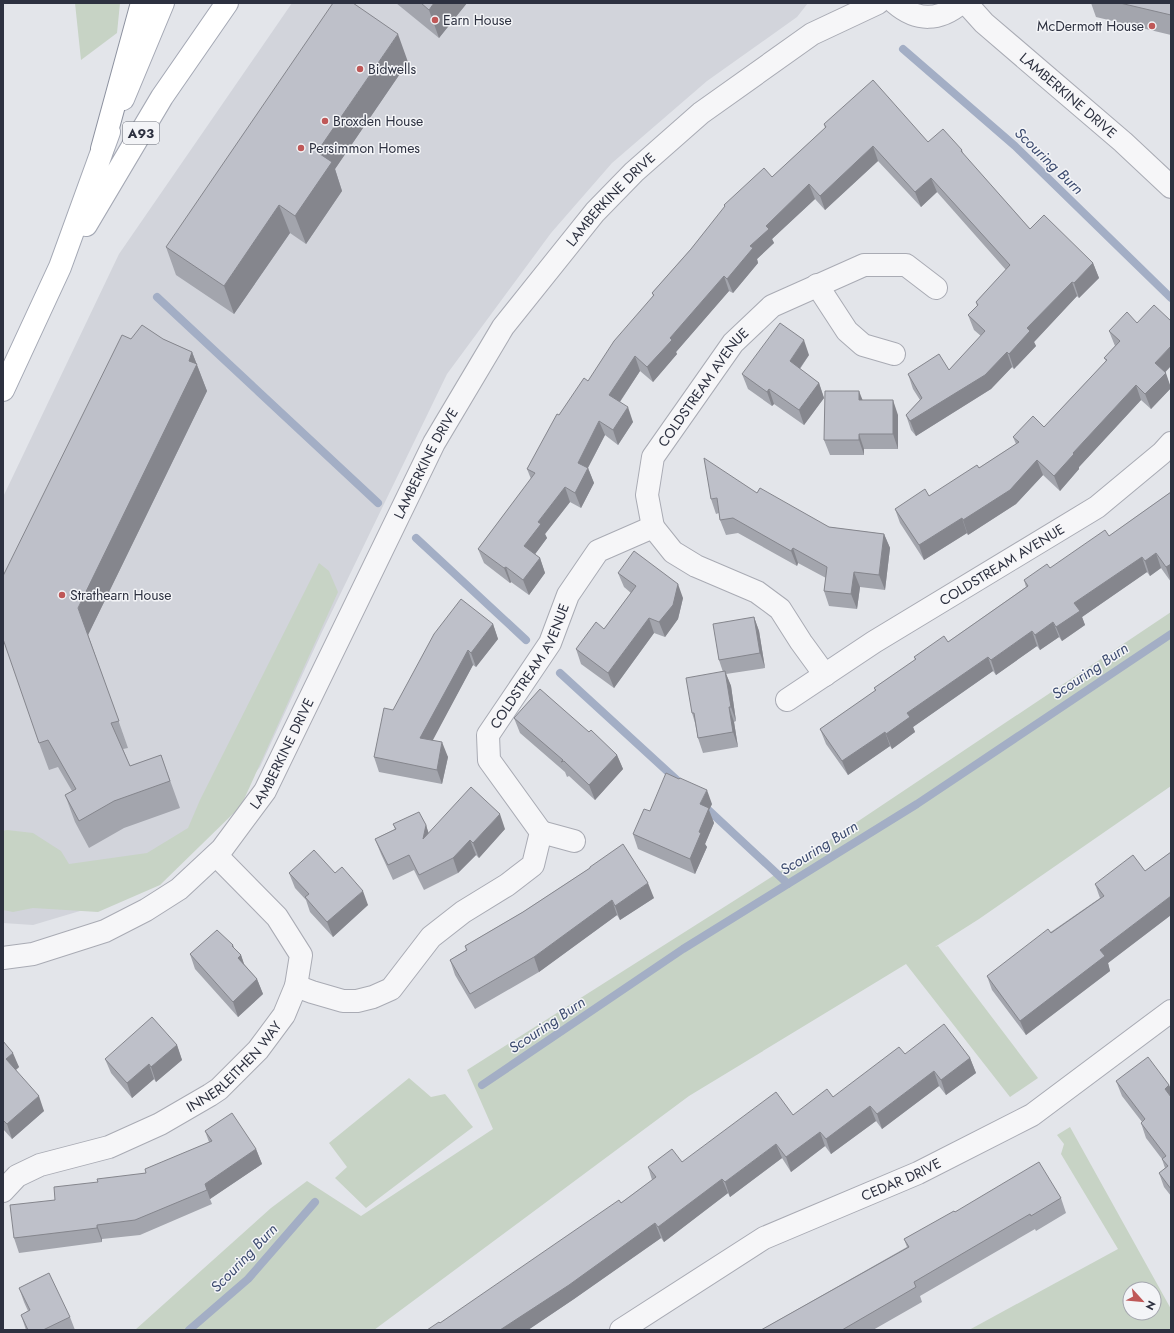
<svg xmlns="http://www.w3.org/2000/svg" width="1174" height="1333" font-family="Jost,sans-serif">
<style>
.built{fill:#d2d4db}
.green{fill:#c7d3c5;fill-rule:evenodd}
.lines{fill:none;stroke-linecap:round;stroke-linejoin:round}
.stream{stroke:#a3aec5;stroke-width:8}
.minor-casing{stroke:#a9abb4;stroke-width:24}
.tertiary-casing{stroke:#a9abb4;stroke-width:24}
.primary-casing{stroke:#a4a8b4;stroke-width:24}
.motorway-casing{stroke:#8c919f;stroke-width:24}
.minor{stroke:#f6f6f8;stroke-width:22}
.tertiary{stroke:#f6f6f8;stroke-width:22}
.primary{stroke:#fff;stroke-width:22}
.motorway{stroke:#fff;stroke-width:22}
.wall{fill:#a3a5ad}
.shaded-wall{fill:#85868d}
.building{fill:#bec0c9;stroke:#85868d}
.poi-dot{fill:#bf5858;stroke:#f3f4f7;stroke-width:1.5}
.labels{text-anchor:middle;stroke-width:3;stroke-linejoin:round;paint-order:stroke}
.shield{fill:#f3f4f7;stroke:#686c77;stroke-width:1}
.shield-label{font-size:13px;font-weight:bold;fill:#2d3140}
.poi-label{font-size:14px;fill:#2d3140;stroke:#f3f4f7;text-anchor:start}
.street-label{font-size:14px;fill:#2d3140;stroke:#f3f4f7}
.water-label{font-size:15px;font-style:italic;fill:#3c4b6f;stroke:#f3f4f7}
</style>
<rect width="100%" height="100%" fill="#e3e5ea"/>
<path class="built" d="M 292,3 L 808,3 L 797,17 L 707,81 L 612,163 L 551,233 L 447,374 L 321,634 L 260,767 L 212,827 L 110,902 L 33,925 L 3,923 L 3,497 L 119,254 Z"/>
<path class="green" d="M 75,3 L 120,3 L 117,33 L 81,60 Z
M 319,563 L 329,571 L 338,592 L 241,806 L 160,885 L 98,912 L 33,908 L 13,912 L 3,910 L 3,831 L 7,830 L 33,833 L 61,851 L 69,864 L 147,853 L 188,828 L 200,800 Z
M 1171,612 L 1171,786 L 979,919 L 935,947 L 938,946 L 1038,1078 L 1010,1097 L 906,964 L 689,1096 L 374,1330 L 135,1330 L 271,1208 L 307,1181 L 361,1216 L 493,1129 L 467,1070 L 836,836 Z
M 409,1078 L 431,1097 L 445,1094 L 473,1127 L 366,1208 L 335,1178 L 347,1167 L 329,1143 Z
M 1070,1127 L 1171,1309 L 1171,1330 L 969,1330 L 1118,1249 L 1061,1154 L 1064,1144 L 1057,1135 ZM 1130,1289 L 1154,1289 L 1154,1313 L 1130,1313 Z"/>
<g class="lines">
<path class="stream" d="M 903,49 L 1015,146 L 1171,298
M 157,297 L 378,503
M 416,538 L 526,640
M 560,673 L 679,782
M 703,805 L 788,884
M 482,1085 L 683,949 L 917,804 L 1171,634
M 189,1330 L 248,1279 L 315,1202"/>
<g class="minor-casing">
<g id="minor">
<path d="M 817,285 L 847,331 L 863,345 L 894,354"/>
<path id="s1" d="M 653,527 L 647,495 L 653,457 L 733,343 L 772,306 L 864,265 L 906,265 L 936,288"/>
<path id="s2" d="M 787,700 L 874,642 L 1097,507 L 1162,453 L 1171,443"/>
<path d="M 541,832 L 574,841"/>
<path id="s3" d="M 296,986 L 312,992 L 343,1001 L 357,1001 L 373,997 L 391,989 L 431,937 L 463,912 L 507,885 L 533,865 L 541,832 L 489,760 L 488,735 L 550,643 L 568,595 L 598,551 L 653,527 L 673,552 L 696,566 L 757,592 L 780,609 L 801,642 L 825,675"/>
<path id="s4" d="M 3,1191 L 17,1176 L 40,1165 L 109,1147 L 160,1124 L 210,1095 L 219,1089 L 258,1050 L 284,1015 L 296,986 L 301,955 L 277,917 L 216,855"/>
</g>
</g>
<g class="tertiary-casing">
<g id="tertiary">
<path d="M 895,3 C 917,22 940,21 961,3"/>
<path id="s5" d="M 966,3 L 984,23 L 1123,142 L 1171,187"/>
<path id="s6" d="M 3,958 L 33,954 L 105,931 L 146,910 L 179,889 L 222,849 L 265,791 L 434,443 L 503,327 L 595,212 L 634,172 L 701,113 L 812,34 L 878,3"/>
<path id="s7" d="M 621,1330 L 764,1238 L 918,1173 L 1032,1115 L 1171,1011"/>
</g>
</g>
<g class="primary-casing">
<path id="primary" d="M 123,99 L 163,3
M 86,225 L 162,97 L 227,3
M 3,390 L 60,267 L 109,132"/>
</g>
<g class="motorway-casing">
<path id="motorway" d="M 102,149 L 142,3"/>
</g>
<use href="#minor" class="minor"/>
<use href="#tertiary" class="tertiary"/>
<use href="#primary" class="primary"/>
<use href="#motorway" class="motorway"/>
</g>
<path class="wall" d="M 396,3 L 467,3 L 439,38 Z
M 1091,3 L 1171,3 L 1171,35 L 1096,17 Z
M 408,62 L 335,169 L 342,191 L 306,244 L 290,233 L 234,314 L 176,275 L 166,247 Z
M 824,124 L 928,142 L 962,150 L 964,155 L 1030,229 L 1093,263 L 1099,278 L 1079,298 L 1077,296 L 1034,342 L 1036,346 L 1014,369 L 1012,367 L 991,389 L 916,436 L 911,430 L 906,415 L 920,400 L 913,389 L 908,374 L 949,370 L 981,336 L 974,330 L 968,315 L 977,306 L 976,302 L 1006,270 L 937,192 L 921,207 L 878,161 L 825,210 L 815,199 L 772,239 L 774,243 L 757,259 L 758,263 L 733,293 L 729,291 L 676,352 L 677,354 L 653,382 L 640,371 L 620,402 L 633,422 L 618,445 L 605,435 L 588,468 L 594,483 L 581,508 L 570,502 L 545,534 L 547,538 L 535,554 L 540,558 L 545,573 L 529,595 L 511,582 L 510,583 L 484,563 L 478,549 L 531,479 L 527,469 L 559,415 L 588,381 L 653,296 L 652,293 L 691,249 L 725,207 L 724,205 L 772,177 L 825,128 Z
M 1109,331 L 1165,373 L 1171,388 L 1151,409 L 1141,400 L 1079,467 L 1079,469 L 1060,491 L 1043,475 L 1016,504 L 968,535 L 967,533 L 924,560 L 900,523 L 895,509 L 929,496 L 979,468 L 1016,444 L 1013,437 L 1044,427 L 1106,361 L 1104,358 L 1115,346 Z
M 163,339 L 192,352 L 207,391 L 88,635 L 128,748 L 123,749 L 130,766 L 161,755 L 180,808 L 124,828 L 89,848 L 75,822 L 65,795 L 72,791 L 58,767 L 49,770 L 39,743 Z
M 809,355 L 800,369 L 819,383 L 824,398 L 804,425 L 774,404 L 772,406 L 748,389 L 742,374 Z
M 863,400 L 898,415 L 898,449 L 864,449 L 864,455 L 830,455 L 824,440 Z
M 1171,492 L 1171,582 L 1161,568 L 1150,576 L 1147,572 L 1082,617 L 1085,625 L 1062,641 L 1059,637 L 1040,650 L 1037,646 L 996,675 L 993,671 L 913,727 L 915,732 L 892,749 L 890,746 L 848,775 L 826,744 L 820,729 L 875,691 L 874,688 L 915,660 L 914,657 L 948,642 L 1026,587 L 1024,580 L 1050,568 L 1109,536 Z
M 757,493 L 829,527 L 884,534 L 890,548 L 885,590 L 860,587 L 857,609 L 829,606 L 824,591 L 826,578 L 798,563 L 797,566 L 738,533 L 726,535 L 720,520 L 719,513 L 716,514 L 711,499 Z
M 618,573 L 683,598 L 678,619 L 665,637 L 654,633 L 614,688 L 581,664 L 576,649 L 604,629 L 631,593 L 624,587 Z
M 754,617 L 759,631 L 765,668 L 726,674 L 731,686 L 736,721 L 734,722 L 738,747 L 703,753 L 698,738 L 695,723 L 692,713 L 723,672 L 719,660 Z
M 493,624 L 498,639 L 476,667 L 473,665 L 432,740 L 448,757 L 442,784 L 379,772 L 374,757 L 393,710 Z
M 514,718 L 589,732 L 617,755 L 623,769 L 595,800 L 569,776 L 567,777 L 565,772 L 520,733 Z
M 712,804 L 709,810 L 714,823 L 705,844 L 707,847 L 695,874 L 638,849 L 633,834 L 650,811 Z
M 393,824 L 426,825 L 428,833 L 505,829 L 479,858 L 476,855 L 458,873 L 424,890 L 414,870 L 393,880 L 381,854 L 375,839 L 395,829 Z
M 1171,852 L 1171,915 L 1108,963 L 1110,971 L 1026,1035 L 992,990 L 987,976 L 1100,898 L 1095,884 L 1145,871 Z
M 590,868 L 654,898 L 620,920 L 617,915 L 539,972 L 475,1009 L 455,975 L 450,960 L 466,950 L 465,946 L 523,912 Z
M 289,873 L 335,873 L 368,905 L 333,937 L 310,912 L 306,900 L 295,888 Z
M 235,949 L 241,955 L 244,964 L 257,979 L 263,994 L 238,1017 L 195,969 L 190,954 Z
M 3,1041 L 19,1067 L 16,1070 L 44,1111 L 12,1139 L 3,1129 Z
M 177,1045 L 182,1060 L 156,1082 L 154,1079 L 132,1098 L 111,1073 L 105,1059 Z
M 905,1054 L 970,1058 L 976,1073 L 946,1095 L 939,1086 L 882,1129 L 876,1121 L 831,1154 L 825,1146 L 791,1172 L 782,1158 L 730,1197 L 728,1193 L 664,1242 L 661,1238 L 574,1299 L 528,1330 L 427,1330 L 440,1323 L 621,1203 L 652,1180 L 648,1167 L 682,1162 L 793,1115 L 833,1097 Z
M 1116,1081 L 1169,1085 L 1171,1089 L 1171,1196 L 1164,1187 L 1159,1173 L 1165,1168 L 1162,1159 L 1146,1138 L 1141,1123 L 1142,1122 L 1122,1096 Z
M 205,1131 L 256,1149 L 262,1164 L 210,1199 L 212,1204 L 140,1235 L 102,1239 L 102,1242 L 19,1253 L 14,1238 L 98,1182 L 146,1173 L 209,1142 Z
M 1061,1198 L 1066,1213 L 1036,1231 L 1035,1229 L 920,1296 L 922,1302 L 873,1330 L 761,1330 L 907,1247 L 904,1239 L 955,1212 Z
M 19,1288 L 70,1317 L 75,1330 L 26,1330 L 21,1315 L 28,1311 L 24,1302 Z"/>
<path class="shaded-wall" d="M 434,3 L 467,3 L 439,38 L 429,10 Z
M 398,34 L 408,62 L 335,169 L 342,191 L 306,244 L 295,216 L 317,152 Z
M 873,146 L 878,161 L 825,210 L 820,196 Z
M 931,178 L 937,192 L 921,207 L 915,192 Z
M 809,184 L 815,199 L 772,239 L 774,243 L 757,259 L 758,263 L 733,293 L 727,279 L 750,246 L 766,226 Z
M 279,205 L 290,233 L 234,314 L 224,286 Z
M 1093,263 L 1099,278 L 1079,298 L 1074,283 Z
M 724,276 L 729,291 L 676,352 L 677,354 L 653,382 L 647,367 L 670,338 Z
M 1072,282 L 1077,296 L 1034,342 L 1036,346 L 1014,369 L 1009,354 L 1027,328 Z
M 804,340 L 809,355 L 795,375 L 790,361 Z
M 1171,346 L 1171,366 L 1160,378 L 1155,363 Z
M 192,352 L 207,391 L 88,635 L 128,748 L 78,608 L 189,361 Z
M 1007,352 L 1012,367 L 991,389 L 916,436 L 910,421 Z
M 635,356 L 640,371 L 615,409 L 609,395 Z
M 1166,373 L 1171,388 L 1151,409 L 1145,394 Z
M 819,383 L 824,398 L 804,425 L 799,410 Z
M 1136,385 L 1141,400 L 1079,467 L 1079,469 L 1060,491 L 1054,476 L 1073,453 Z
M 769,389 L 774,404 L 772,406 L 767,392 Z
M 859,391 L 865,406 L 859,400 Z
M 893,400 L 898,415 L 898,449 L 893,434 Z
M 628,407 L 633,422 L 618,445 L 613,430 Z
M 599,421 L 605,435 L 583,477 L 578,463 Z
M 859,434 L 864,449 L 864,455 L 859,440 Z
M 1037,460 L 1043,475 L 1016,504 L 968,535 L 963,520 Z
M 588,468 L 594,483 L 581,508 L 575,493 Z
M 565,487 L 570,502 L 545,534 L 547,538 L 530,561 L 524,546 L 538,522 Z
M 962,518 L 967,533 L 924,560 L 919,545 Z
M 884,534 L 890,548 L 885,590 L 879,575 Z
M 793,548 L 798,563 L 797,566 L 791,551 Z
M 1156,553 L 1161,568 L 1150,576 L 1145,561 Z
M 1142,557 L 1147,572 L 1082,617 L 1085,625 L 1062,641 L 1056,627 L 1074,603 Z
M 540,558 L 545,573 L 529,595 L 523,580 Z
M 1171,564 L 1171,582 L 1166,567 Z
M 506,567 L 511,582 L 510,583 L 504,568 Z
M 854,572 L 860,587 L 857,609 L 851,594 Z
M 678,584 L 683,598 L 678,619 L 665,637 L 659,622 Z
M 754,617 L 759,631 L 765,668 L 760,653 Z
M 649,618 L 654,633 L 614,688 L 608,673 Z
M 1053,622 L 1059,637 L 1040,650 L 1035,635 Z
M 493,624 L 498,639 L 476,667 L 471,653 Z
M 1032,631 L 1037,646 L 996,675 L 991,660 Z
M 468,650 L 473,665 L 426,753 L 420,738 Z
M 988,657 L 993,671 L 913,727 L 915,732 L 892,749 L 886,734 L 907,713 Z
M 725,671 L 731,686 L 736,721 L 731,707 Z
M 729,707 L 734,722 L 738,747 L 733,732 Z
M 885,732 L 890,746 L 848,775 L 842,761 Z
M 442,742 L 448,757 L 442,784 L 437,770 Z
M 617,755 L 623,769 L 595,800 L 589,785 Z
M 707,790 L 712,804 L 709,810 L 714,823 L 705,844 L 707,847 L 695,874 L 690,859 L 699,832 L 700,804 Z
M 500,814 L 505,829 L 479,858 L 473,843 Z
M 426,825 L 431,840 L 423,839 Z
M 470,840 L 476,855 L 458,873 L 453,858 Z
M 648,883 L 654,898 L 620,920 L 615,906 Z
M 363,891 L 368,905 L 333,937 L 327,922 Z
M 1171,896 L 1171,915 L 1108,963 L 1110,971 L 1026,1035 L 1020,1021 L 1100,950 Z
M 612,900 L 617,915 L 539,972 L 534,957 Z
M 233,945 L 238,958 L 241,955 L 246,970 L 243,972 L 232,946 Z
M 257,979 L 263,994 L 238,1017 L 233,1002 Z
M 177,1045 L 182,1060 L 156,1082 L 151,1067 Z
M 13,1053 L 19,1067 L 11,1074 L 6,1059 Z
M 970,1058 L 976,1073 L 946,1095 L 941,1080 Z
M 149,1064 L 154,1079 L 132,1098 L 127,1083 Z
M 934,1071 L 939,1086 L 882,1129 L 877,1114 Z
M 1169,1085 L 1171,1089 L 1171,1103 L 1165,1089 Z
M 39,1096 L 44,1111 L 12,1139 L 7,1124 Z
M 870,1106 L 876,1121 L 831,1154 L 826,1139 Z
M 820,1132 L 825,1146 L 791,1172 L 786,1157 Z
M 776,1144 L 782,1158 L 730,1197 L 725,1182 Z
M 256,1149 L 262,1164 L 210,1199 L 205,1184 Z
M 722,1179 L 728,1193 L 664,1242 L 658,1227 Z
M 655,1223 L 661,1238 L 574,1299 L 528,1330 L 500,1330 Z
M 97,1225 L 102,1239 L 102,1242 L 97,1228 Z"/>
<path class="building" d="M 333,3 L 353,3 L 398,34 L 317,152 L 332,162 L 295,216 L 279,205 L 224,286 L 166,247 Z
M 421,3 L 434,3 L 429,10 Z
M 1120,3 L 1171,3 L 1171,15 Z
M 873,80 L 928,142 L 943,129 L 962,150 L 961,151 L 1030,229 L 1044,215 L 1093,263 L 1074,283 L 1072,282 L 1027,328 L 1030,331 L 1009,354 L 1007,352 L 985,375 L 910,421 L 906,415 L 922,398 L 908,374 L 939,354 L 949,370 L 985,331 L 968,315 L 978,305 L 976,302 L 1010,265 L 931,178 L 915,192 L 873,146 L 820,196 L 809,184 L 766,226 L 769,229 L 750,246 L 753,248 L 727,279 L 724,276 L 670,338 L 672,340 L 647,367 L 635,356 L 609,395 L 628,407 L 613,430 L 599,421 L 578,463 L 588,468 L 575,493 L 565,487 L 538,522 L 541,524 L 524,546 L 540,558 L 523,580 L 506,567 L 504,568 L 478,549 L 535,473 L 527,469 L 557,414 L 559,415 L 584,378 L 588,381 L 614,341 L 654,295 L 652,293 L 691,249 L 725,206 L 724,205 L 764,168 L 772,177 L 826,127 L 824,124 Z
M 1154,305 L 1171,321 L 1171,346 L 1155,363 L 1166,373 L 1145,394 L 1136,385 L 1073,453 L 1074,454 L 1054,476 L 1037,460 L 1010,490 L 963,520 L 962,518 L 919,545 L 895,509 L 925,489 L 929,496 L 977,465 L 979,468 L 1019,442 L 1013,437 L 1033,416 L 1044,427 L 1107,360 L 1104,358 L 1120,341 L 1109,331 L 1127,312 L 1137,323 Z
M 780,323 L 804,340 L 790,361 L 819,383 L 799,410 L 769,389 L 767,392 L 742,374 Z
M 142,325 L 163,339 L 192,352 L 189,361 L 197,364 L 78,608 L 119,721 L 111,723 L 130,766 L 161,755 L 170,781 L 114,801 L 79,821 L 65,795 L 76,789 L 48,740 L 39,743 L 3,639 L 3,576 L 122,335 L 131,339 Z
M 825,391 L 859,391 L 859,400 L 893,400 L 893,434 L 859,434 L 859,440 L 824,440 Z
M 704,458 L 757,493 L 760,488 L 829,527 L 884,534 L 879,575 L 854,572 L 851,594 L 824,591 L 827,567 L 793,548 L 791,551 L 733,518 L 720,520 L 717,498 L 711,499 Z
M 1171,492 L 1171,564 L 1166,567 L 1156,553 L 1145,561 L 1142,557 L 1074,603 L 1080,611 L 1056,627 L 1053,622 L 1035,635 L 1032,631 L 991,660 L 988,657 L 907,713 L 910,717 L 886,734 L 885,732 L 842,761 L 820,729 L 876,690 L 874,688 L 916,659 L 914,657 L 944,636 L 948,642 L 1028,586 L 1024,580 L 1047,564 L 1050,568 L 1105,530 L 1109,536 Z
M 634,551 L 678,584 L 673,605 L 659,622 L 649,618 L 608,673 L 576,649 L 596,622 L 604,629 L 636,586 L 618,573 Z
M 461,599 L 493,624 L 471,653 L 468,650 L 420,738 L 442,742 L 437,770 L 374,757 L 384,708 L 393,710 L 434,634 Z
M 754,617 L 760,653 L 719,660 L 713,624 Z
M 725,671 L 731,707 L 729,707 L 733,732 L 698,738 L 694,713 L 692,713 L 686,678 Z
M 540,689 L 589,732 L 591,730 L 617,755 L 589,785 L 564,761 L 561,762 L 563,760 L 514,718 Z
M 666,773 L 679,779 L 680,778 L 707,790 L 700,804 L 709,808 L 699,832 L 701,833 L 690,859 L 633,834 L 644,809 L 650,811 Z
M 471,787 L 500,814 L 473,843 L 470,840 L 453,858 L 419,875 L 409,855 L 388,865 L 375,839 L 396,829 L 393,824 L 419,812 L 426,825 L 423,839 Z
M 623,844 L 648,883 L 615,906 L 612,900 L 534,957 L 470,994 L 450,960 L 467,950 L 465,946 L 523,912 L 590,868 L 590,867 Z
M 314,850 L 335,873 L 342,867 L 363,891 L 327,922 L 305,897 L 309,894 L 289,873 Z
M 1171,852 L 1171,896 L 1100,950 L 1105,956 L 1020,1021 L 987,976 L 1048,929 L 1051,933 L 1104,896 L 1095,884 L 1133,855 L 1145,871 Z
M 217,930 L 233,945 L 232,946 L 241,955 L 238,958 L 257,979 L 233,1002 L 190,954 Z
M 152,1017 L 177,1045 L 151,1067 L 149,1064 L 127,1083 L 105,1059 Z
M 944,1024 L 970,1058 L 941,1080 L 934,1071 L 877,1114 L 870,1106 L 826,1139 L 820,1132 L 786,1157 L 776,1144 L 725,1182 L 722,1179 L 658,1227 L 655,1223 L 569,1285 L 500,1330 L 427,1330 L 439,1322 L 440,1323 L 619,1200 L 621,1203 L 656,1177 L 648,1167 L 672,1149 L 682,1162 L 776,1092 L 793,1115 L 827,1089 L 833,1097 L 899,1047 L 905,1054 Z
M 3,1041 L 13,1053 L 6,1059 L 39,1096 L 7,1124 L 3,1120 Z
M 1148,1057 L 1169,1085 L 1165,1089 L 1171,1097 L 1171,1189 L 1159,1173 L 1168,1166 L 1162,1159 L 1166,1156 L 1141,1123 L 1145,1119 L 1116,1081 Z
M 232,1113 L 256,1149 L 205,1184 L 207,1190 L 135,1220 L 97,1225 L 97,1228 L 14,1238 L 10,1205 L 55,1200 L 54,1187 L 98,1182 L 97,1179 L 146,1173 L 145,1169 L 212,1141 L 205,1131 Z
M 1039,1162 L 1061,1198 L 1031,1216 L 1030,1214 L 914,1282 L 916,1287 L 842,1330 L 761,1330 L 909,1247 L 904,1239 L 954,1211 L 955,1212 Z
M 49,1273 L 70,1317 L 43,1330 L 28,1330 L 21,1315 L 30,1310 L 19,1288 Z"/>
<g class="poi-dot">
<circle cx="435" cy="20" r="4"/>
<circle cx="1152" cy="26" r="4"/>
<circle cx="360" cy="69" r="4"/>
<circle cx="325" cy="121" r="4"/>
<circle cx="301" cy="148" r="4"/>
<circle cx="62" cy="595" r="4"/>
</g>
<g class="labels">
<rect class="shield" x="123" y="122" width="36" height="22" rx="3"/>
<g class="shield-label">
<text x="141" y="138">A93</text>
</g>
<g class="poi-label">
<text x="443" y="25">Earn House</text>
<text x="1144" y="31" text-anchor="end">McDermott House</text>
<text x="368" y="74">Bidwells</text>
<text x="333" y="126">Broxden House</text>
<text x="309" y="153">Persimmon Homes</text>
<text x="70" y="600">Strathearn House</text>
</g>
<g class="street-label">
<text dy="5" stroke="none"><textPath href="#s5" startOffset="138">LAMBERKINE DRIVE</textPath></text>
<text dy="5" stroke="none"><textPath href="#s6" startOffset="1011">LAMBERKINE DRIVE</textPath></text>
<text dy="5" stroke="none"><textPath href="#s1" startOffset="157">COLDSTREAM AVENUE</textPath></text>
<text dy="5" stroke="none"><textPath href="#s6" startOffset="687">LAMBERKINE DRIVE</textPath></text>
<text dy="5" stroke="none"><textPath href="#s2" startOffset="254">COLDSTREAM AVENUE</textPath></text>
<text dy="5" stroke="none"><textPath href="#s3" startOffset="519">COLDSTREAM AVENUE</textPath></text>
<text dy="5" stroke="none"><textPath href="#s6" startOffset="363">LAMBERKINE DRIVE</textPath></text>
<text dy="5" stroke="none"><textPath href="#s4" startOffset="268">INNERLEITHEN WAY</textPath></text>
<text dy="5" stroke="none"><textPath href="#s7" startOffset="319">CEDAR DRIVE</textPath></text>
</g>
<g class="water-label">
<text transform="translate(1049 161) rotate(44)" y="5">Scouring Burn</text>
<text transform="translate(1090 671) rotate(-34)" y="5">Scouring Burn</text>
<text transform="translate(819 848) rotate(-32)" y="5">Scouring Burn</text>
<text transform="translate(547 1025) rotate(-34)" y="5">Scouring Burn</text>
<text transform="translate(244 1258) rotate(-46)" y="5">Scouring Burn</text>
</g>
</g>
<rect width="1174" height="1333" fill="none" stroke="#2d3140" stroke-width="8"/>
<g transform="translate(1142 1301) rotate(117)"><circle r="19" fill="#f3f4f7" stroke="#a4a6ae"/>
<path d="M0-3L7 15L0 10L-7 15Z" fill="#bf5858"/>
<text y="-6" font-size="11" font-weight="bold" text-anchor="middle" fill="#2d3140">N</text>
</g>
</svg>
